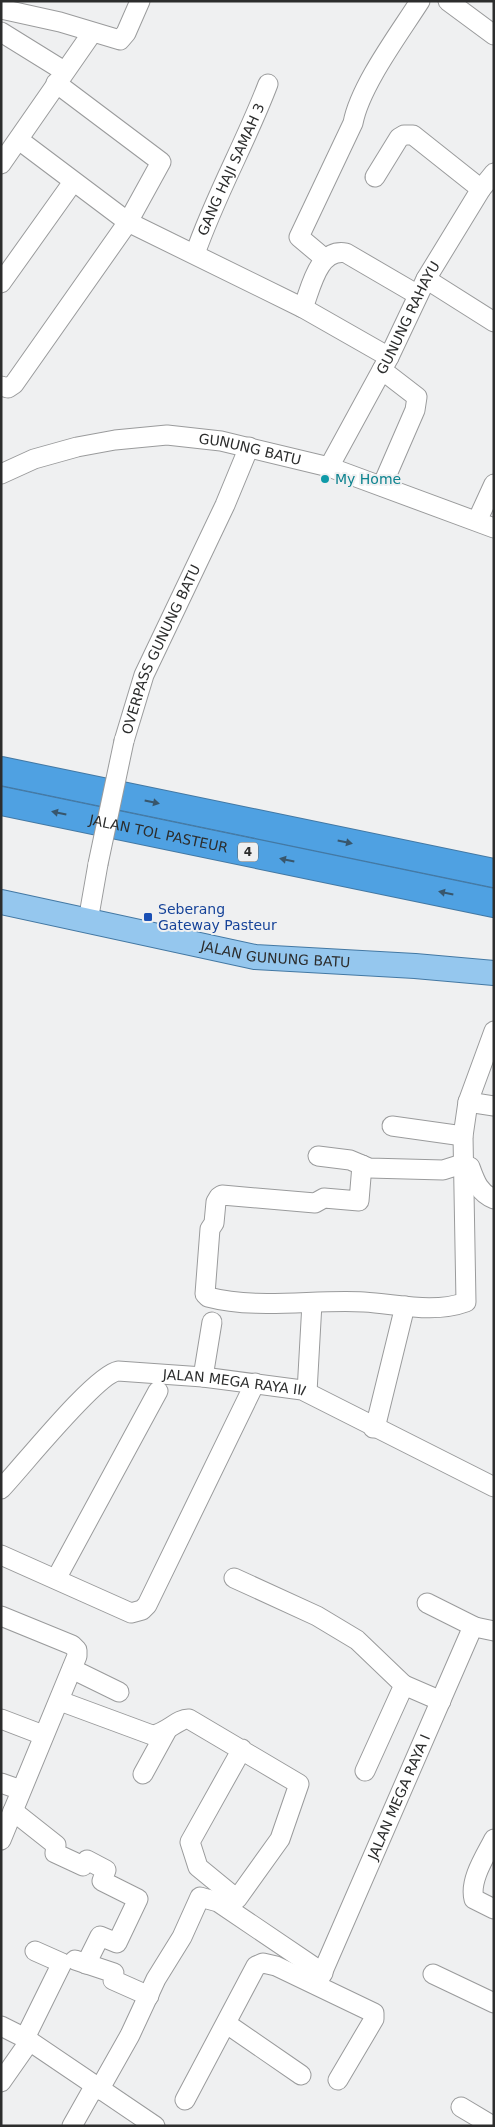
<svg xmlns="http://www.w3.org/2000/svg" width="495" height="2127" font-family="'DejaVu Sans',sans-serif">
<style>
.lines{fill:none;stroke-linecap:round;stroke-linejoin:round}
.minor-casing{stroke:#9a9b9c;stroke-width:21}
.major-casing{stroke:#4378a3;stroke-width:26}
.highway-casing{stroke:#4378a3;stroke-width:30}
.minor{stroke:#fff;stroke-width:19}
.major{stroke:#95c7ee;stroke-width:24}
.highway{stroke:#4fa1e2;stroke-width:28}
.minor-bridge-casing{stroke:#9a9b9c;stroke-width:21;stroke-linecap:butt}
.minor-bridge{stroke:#fff;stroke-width:19}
.oneway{fill:#38566c}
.culture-dot{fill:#0f9aa8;stroke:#eff0f1;stroke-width:2}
.transit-dot{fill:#1a4fb4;stroke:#eff0f1;stroke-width:2}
.labels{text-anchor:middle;stroke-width:4;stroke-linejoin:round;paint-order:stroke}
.shield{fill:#eff0f1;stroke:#666868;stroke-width:1}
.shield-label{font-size:12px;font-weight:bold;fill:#2c2d2d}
.street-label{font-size:14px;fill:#2c2d2d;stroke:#eff0f1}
.culture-label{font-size:14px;fill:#0d838f;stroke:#eff0f1;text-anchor:start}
.transit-label{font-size:14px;fill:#164399;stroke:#eff0f1;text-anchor:start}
</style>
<rect width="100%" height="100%" fill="#eff0f1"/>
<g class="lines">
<g class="minor-casing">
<g id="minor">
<path d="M 448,1 L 494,35"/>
<path d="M 1,9 L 60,22 L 120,40 L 126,33 L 140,1"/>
<path d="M 1,32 L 64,71"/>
<path d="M 19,140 L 128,222 L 303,308 L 389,357"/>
<path d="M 1,164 L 92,33"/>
<path d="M 375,177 L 399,138 L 404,135 L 413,135 L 481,189"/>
<path id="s1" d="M 195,254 C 215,196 246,142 268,84"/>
<path d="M 324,258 L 299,237 L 353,123 C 360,86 399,34 420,1"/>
<path d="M 426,279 L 494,322"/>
<path d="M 1,283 L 73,182"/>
<path d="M 303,308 C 311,288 318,248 346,253 L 418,295"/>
<path d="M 382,370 L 417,397 L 415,410 L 382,486"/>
<path d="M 1,386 L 8,388 L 14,384 L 128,222 L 161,162 L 56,83"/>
<path id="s2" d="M 329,467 L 389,357 L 426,279 L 481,189 L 494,173"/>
<path id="s3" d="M 1,474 L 34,459 L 77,447 L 115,440 L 167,435 L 221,441 L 329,467 L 494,528"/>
<path d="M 477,521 L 494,484"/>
<path id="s4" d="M 124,741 L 144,675 L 225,505 L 249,447"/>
<path d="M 88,921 L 98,864"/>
<path d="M 468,1102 L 494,1106"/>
<path d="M 392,1126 L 463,1136"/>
<path d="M 318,1156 L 350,1160 L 369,1168 L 443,1170 L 462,1164 L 470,1167 C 475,1181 479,1193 494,1199"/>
<path d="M 362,1165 L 359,1201 L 324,1198 L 315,1203 L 222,1195 L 219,1197 L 216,1202 L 214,1223 L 210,1229 L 205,1294 L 208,1297 C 257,1310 314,1299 364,1302 C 398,1304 433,1314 466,1302 L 463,1136 L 468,1102 L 494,1031"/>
<path d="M 203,1377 L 212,1322"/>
<path d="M 307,1392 L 312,1303"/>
<path d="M 373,1428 L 377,1420 L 405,1306"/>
<path id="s5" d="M 1,1489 C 22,1467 95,1375 118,1371 L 203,1377 L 302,1390 L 494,1487"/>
<path d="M 1,1555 L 131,1613 L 142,1610 L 147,1605 L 255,1383"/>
<path d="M 234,1578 L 317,1616 L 357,1640 L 404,1685 L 365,1771"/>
<path d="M 56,1579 L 158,1391"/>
<path d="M 427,1603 L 475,1627"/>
<path d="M 1,1616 L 72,1645 L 77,1650 L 77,1656 L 1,1840"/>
<path d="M 72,1669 L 119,1692"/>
<path d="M 404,1685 L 441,1701"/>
<path d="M 60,1701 L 152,1735 C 166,1734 178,1718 189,1719 L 299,1784 L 280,1839 L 237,1899 L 198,1867 L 190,1842 L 242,1749"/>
<path d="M 1,1719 L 43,1735"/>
<path d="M 143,1774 L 166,1732"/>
<path d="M 1,1783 L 21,1790"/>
<path d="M 13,1811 L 56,1845 L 55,1853 L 83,1866 L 87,1860 L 106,1870 L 102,1881 L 138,1899 L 117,1943 L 100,1936 L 86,1964"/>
<path d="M 494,1839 C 486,1855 469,1880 474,1899 L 494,1909"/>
<path d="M 75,1960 L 114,1973 L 113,1980 L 149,1996"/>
<path d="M 433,1974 L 494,2003"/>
<path id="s6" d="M 317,1985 L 471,1631 L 475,1627 L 494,1631"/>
<path d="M 227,2024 L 301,2075"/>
<path d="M 1,2026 L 25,2038 L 155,2126"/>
<path d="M 25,2038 L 62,1963 L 35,1951"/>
<path d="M 1,2082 L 29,2042"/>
<path d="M 99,2090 L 130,2035 L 156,1979 L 182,1937 L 200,1897 L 218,1902 L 323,1973"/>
<path d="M 185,2100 L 256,1966 L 263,1963 L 276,1966 L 374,2013 L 374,2019 L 338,2080"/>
<path d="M 461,2107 L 493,2126"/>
<path d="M 72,2126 L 94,2087"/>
</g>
</g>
<g class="major-casing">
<g id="major">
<path id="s7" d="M 1,902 L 255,957 L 415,966 L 494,973"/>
</g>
</g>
<g class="highway-casing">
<g id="highway">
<path d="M 1,771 L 494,873"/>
<path id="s8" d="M 1,801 L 494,903"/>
</g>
</g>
<use href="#minor" class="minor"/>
<use href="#major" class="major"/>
<use href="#highway" class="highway"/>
<g class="minor-bridge-casing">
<path id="minor-bridge" d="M 98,864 L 124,741"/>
</g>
<use href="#minor-bridge" class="minor-bridge"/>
</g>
<defs><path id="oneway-solid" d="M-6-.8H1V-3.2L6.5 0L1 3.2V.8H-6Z" transform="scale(1.25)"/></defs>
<g class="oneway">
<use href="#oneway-solid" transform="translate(152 802) rotate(12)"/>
<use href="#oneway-solid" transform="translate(59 813) rotate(-168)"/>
<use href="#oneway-solid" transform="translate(345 842) rotate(12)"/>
<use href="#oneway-solid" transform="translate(287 860) rotate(-168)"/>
<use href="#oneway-solid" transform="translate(446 893) rotate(-168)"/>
</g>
<circle class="culture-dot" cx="325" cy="479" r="5"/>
<rect class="transit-dot" x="143" y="912" width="10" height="10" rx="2.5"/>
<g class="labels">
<rect class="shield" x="238" y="842.5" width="20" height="19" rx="4"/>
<g class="shield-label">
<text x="248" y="856">4</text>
</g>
<g class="street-label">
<text dy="5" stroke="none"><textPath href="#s1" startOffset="92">GANG HAJI SAMAH 3</textPath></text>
<text dy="5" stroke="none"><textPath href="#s2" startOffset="169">GUNUNG RAHAYU</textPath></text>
<text dy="5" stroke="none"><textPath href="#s3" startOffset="256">GUNUNG BATU</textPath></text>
<text dy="5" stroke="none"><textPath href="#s4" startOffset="99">OVERPASS GUNUNG BATU</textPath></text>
<text dy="5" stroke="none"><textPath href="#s8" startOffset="161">JALAN TOL PASTEUR</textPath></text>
<text dy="5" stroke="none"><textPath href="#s7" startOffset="280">JALAN GUNUNG BATU</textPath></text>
<text dy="5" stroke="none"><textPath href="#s5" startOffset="284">JALAN MEGA RAYA III</textPath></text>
<text dy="5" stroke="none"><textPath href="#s6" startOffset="205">JALAN MEGA RAYA I</textPath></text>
</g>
<g class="culture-label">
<text x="335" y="484">My Home</text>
</g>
<g class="transit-label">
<text x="158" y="914">Seberang<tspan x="158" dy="16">Gateway Pasteur</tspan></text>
</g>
</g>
<rect width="495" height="2127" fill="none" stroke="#2c2d2d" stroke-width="5"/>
</svg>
